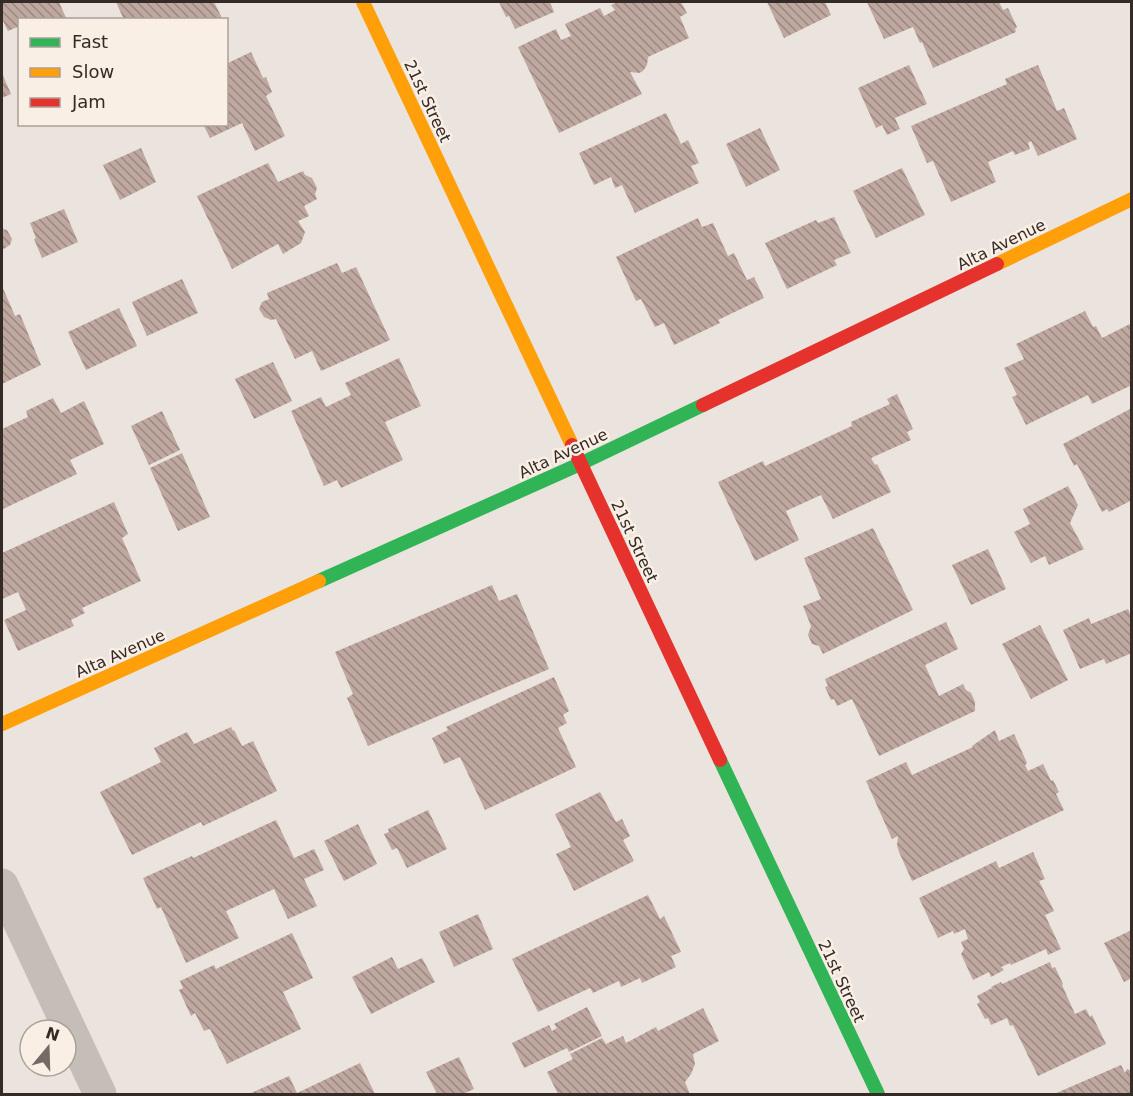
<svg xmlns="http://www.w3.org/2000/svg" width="1133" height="1096" font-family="'DejaVu Sans',sans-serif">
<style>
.building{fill:url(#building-back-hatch)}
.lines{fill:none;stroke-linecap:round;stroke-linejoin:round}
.street{stroke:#c4bdb8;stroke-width:33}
.fast{stroke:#30b455;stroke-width:14}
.slow{stroke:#ff9f0a;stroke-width:14}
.jam{stroke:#e5322d;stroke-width:14}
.labels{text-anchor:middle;stroke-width:5;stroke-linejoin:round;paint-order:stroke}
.street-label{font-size:16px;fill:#342a26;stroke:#f9efe5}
</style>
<defs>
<pattern id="building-back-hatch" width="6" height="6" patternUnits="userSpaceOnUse" patternTransform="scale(1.5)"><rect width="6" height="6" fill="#bfa8a0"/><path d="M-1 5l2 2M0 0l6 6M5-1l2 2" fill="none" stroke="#9c8982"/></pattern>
</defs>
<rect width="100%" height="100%" fill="#ebe4de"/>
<path class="building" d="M 2,2 L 59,2 L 67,20 L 20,20 L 20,26 L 8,31 L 2,19 Z
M 116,2 L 214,2 L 223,20 L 124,20 Z
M 499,2 L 550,2 L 554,12 L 515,29 L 509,16 L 506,17 Z
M 618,2 L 681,2 L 687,13 L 680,17 L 689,38 L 648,57 L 647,65 L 643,71 L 639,73 L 630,72 L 642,94 L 559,133 L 518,47 L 556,29 L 561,40 L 571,36 L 565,24 L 600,8 L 604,16 L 615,10 L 611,5 Z
M 767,2 L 825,2 L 831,15 L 784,38 Z
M 867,2 L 999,2 L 1003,10 L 1008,8 L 1017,27 L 1015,29 L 1016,32 L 933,68 L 922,42 L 920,43 L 913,27 L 884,39 Z
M 251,52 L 263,78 L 266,77 L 272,92 L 266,96 L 285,136 L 255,151 L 242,123 L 210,138 L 203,124 L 226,124 L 226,64 Z
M 909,65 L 927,104 L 895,118 L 900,129 L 887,135 L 882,125 L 876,128 L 858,88 Z
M 1038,65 L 1057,111 L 1064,108 L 1077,139 L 1038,156 L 1031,141 L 1028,143 L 1030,149 L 1015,155 L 1013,151 L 988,162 L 996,182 L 951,202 L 933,161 L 927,163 L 911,126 L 1007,84 L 1005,79 Z
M 2,73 L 11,94 L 2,98 Z
M 666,113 L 681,144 L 688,140 L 699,163 L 691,166 L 699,183 L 635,213 L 622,185 L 615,188 L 611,177 L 594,185 L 579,153 Z
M 760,128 L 780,170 L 746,187 L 726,144 Z
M 141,148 L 156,182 L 120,200 L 103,165 Z
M 268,163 L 278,182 L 303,171 L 305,175 L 312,178 L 317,188 L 315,194 L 317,199 L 304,206 L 309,216 L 298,221 L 305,232 L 301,243 L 283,254 L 278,244 L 232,269 L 197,196 Z
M 902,168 L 925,215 L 876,238 L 853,191 Z
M 64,209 L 78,242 L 42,258 L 34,239 L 36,238 L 30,223 Z
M 834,217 L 851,253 L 834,260 L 837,265 L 787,289 L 765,243 L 816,220 L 818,223 Z
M 698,218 L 702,227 L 713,223 L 728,256 L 734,253 L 747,280 L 754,277 L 764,298 L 718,320 L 720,323 L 674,345 L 664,323 L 655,327 L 641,299 L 636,301 L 616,257 Z
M 2,229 L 7,230 L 12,239 L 10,245 L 2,250 Z
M 337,263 L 342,273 L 356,267 L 390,340 L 321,371 L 312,351 L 295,359 L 276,319 L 271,320 L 264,317 L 259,309 L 262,302 L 269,299 L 267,293 Z
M 182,279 L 198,313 L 147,336 L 132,302 Z
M 2,286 L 15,316 L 20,314 L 41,365 L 2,384 Z
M 119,308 L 137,346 L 86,370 L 68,332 Z
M 1085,311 L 1093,327 L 1096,326 L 1102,338 L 1132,323 L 1132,378 L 1130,379 L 1132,385 L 1092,404 L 1088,395 L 1026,425 L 1012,397 L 1017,395 L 1004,368 L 1024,359 L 1016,344 Z
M 399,358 L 421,406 L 385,422 L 403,460 L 341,488 L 337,480 L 324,486 L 291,411 L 321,397 L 326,407 L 351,395 L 345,383 Z
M 273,362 L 292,401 L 254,419 L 235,379 Z
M 897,394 L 913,429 L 907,432 L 911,440 L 871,458 L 875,465 L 877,464 L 891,492 L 833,519 L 821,495 L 786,511 L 799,540 L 755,561 L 718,482 L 763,461 L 765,466 L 852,426 L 851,422 L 890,404 L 887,399 Z
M 53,398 L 61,413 L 84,401 L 104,444 L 70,460 L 77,474 L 3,509 L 2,507 L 2,429 L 28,417 L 26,411 Z
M 1132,408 L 1132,500 L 1109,512 L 1107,509 L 1102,512 L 1077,464 L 1074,466 L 1063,444 Z
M 162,411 L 180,450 L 149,465 L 131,426 Z
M 182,453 L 210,517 L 178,531 L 150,468 Z
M 1068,486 L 1078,505 L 1070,523 L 1084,549 L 1049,565 L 1045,556 L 1031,563 L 1014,532 L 1030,524 L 1023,509 Z
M 114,502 L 128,534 L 122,538 L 141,581 L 82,608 L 85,613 L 71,620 L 74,626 L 18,651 L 4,620 L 26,610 L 18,592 L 2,599 L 2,553 Z
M 873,528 L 913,610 L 823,654 L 819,646 L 812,644 L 808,635 L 811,626 L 803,606 L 821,599 L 804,558 Z
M 988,549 L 1006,589 L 971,605 L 952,565 Z
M 492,585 L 499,601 L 517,594 L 549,669 L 368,746 L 347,698 L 353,694 L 335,652 Z
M 1128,609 L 1132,618 L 1132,653 L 1106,664 L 1104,659 L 1080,669 L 1063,630 L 1089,618 L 1091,624 Z
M 946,622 L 958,649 L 925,665 L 939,696 L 963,684 L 966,690 L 971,693 L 975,702 L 975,711 L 879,756 L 852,699 L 837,706 L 834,699 L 831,700 L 825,687 L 828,686 L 825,679 Z
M 1040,625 L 1068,680 L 1031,699 L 1002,644 Z
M 554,677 L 569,711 L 563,715 L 567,723 L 558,728 L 576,767 L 485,810 L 460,757 L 444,764 L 432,738 L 448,730 L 446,727 Z
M 231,727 L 233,731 L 234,730 L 242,746 L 253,741 L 277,791 L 203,826 L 201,822 L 132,855 L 100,792 L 161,762 L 154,748 L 187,732 L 194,744 Z
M 995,730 L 999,741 L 1014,734 L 1027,763 L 1025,765 L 1028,771 L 1043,764 L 1051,781 L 1053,780 L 1059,792 L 1056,794 L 1064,810 L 912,881 L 899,852 L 897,845 L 898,836 L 892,839 L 866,781 L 906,762 L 912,775 L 973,747 L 972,746 Z
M 600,792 L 616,822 L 622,819 L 630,836 L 623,840 L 634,861 L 574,891 L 556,854 L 571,847 L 555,814 Z
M 428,810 L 447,849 L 407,868 L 397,848 L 392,850 L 384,834 L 389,832 L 388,829 Z
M 276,820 L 294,858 L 314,849 L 324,870 L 304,879 L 317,906 L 288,919 L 274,889 L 226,911 L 239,938 L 186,963 L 161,907 L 157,909 L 143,878 L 192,856 L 193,858 Z
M 358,824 L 377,864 L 344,881 L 324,841 Z
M 1033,852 L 1045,879 L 1039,881 L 1054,911 L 1045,915 L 1061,949 L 1048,955 L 1046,949 L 1011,965 L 1010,963 L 1001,967 L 1004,970 L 991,977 L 989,972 L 973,980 L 961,954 L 964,949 L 961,942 L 968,939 L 965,929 L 954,934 L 953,931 L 938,938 L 919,898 L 996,861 L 999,868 Z
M 648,895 L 660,919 L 664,916 L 681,952 L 671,956 L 676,967 L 642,983 L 640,978 L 621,987 L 619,981 L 593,993 L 590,988 L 538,1012 L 512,959 Z
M 478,914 L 493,949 L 454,967 L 439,932 Z
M 1132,930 L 1132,978 L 1124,982 L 1104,943 Z
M 292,933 L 313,978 L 283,992 L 301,1029 L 227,1064 L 210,1029 L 204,1031 L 195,1013 L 191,1016 L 179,990 L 183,988 L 180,981 L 214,965 L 216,969 Z
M 392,957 L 398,969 L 422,958 L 435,982 L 371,1014 L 352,977 Z
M 1050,962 L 1052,968 L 1055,967 L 1063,984 L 1062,985 L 1075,1014 L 1086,1009 L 1090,1017 L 1092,1015 L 1106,1044 L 1038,1076 L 1013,1025 L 1010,1026 L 1007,1018 L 991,1025 L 988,1018 L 985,1019 L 977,1004 L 980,1002 L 977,996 L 992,988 L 991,987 L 1001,982 L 1002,984 Z
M 587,1007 L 602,1036 L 569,1052 L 567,1048 L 524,1068 L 512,1043 L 549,1025 L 552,1031 L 557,1028 L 554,1024 Z
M 703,1008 L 719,1041 L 693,1054 L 695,1064 L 691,1074 L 685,1082 L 690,1094 L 558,1094 L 547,1072 L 573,1059 L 570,1054 L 602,1038 L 606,1044 L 623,1036 L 626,1043 L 656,1027 L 658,1031 Z
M 459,1057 L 474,1089 L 463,1094 L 437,1094 L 426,1072 Z
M 360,1063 L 375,1094 L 249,1094 L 289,1076 L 297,1093 Z
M 1121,1065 L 1125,1073 L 1127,1069 L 1132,1071 L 1132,1094 L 1054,1094 Z"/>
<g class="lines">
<path class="street" d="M 2,885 L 100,1094"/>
<path class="fast" d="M 319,581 L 580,464 L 703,405
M 720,760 L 878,1094"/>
<path class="slow" d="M 363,2 L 572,445
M 997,264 L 1132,199
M 2,724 L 319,581"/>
<path class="jam" d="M 703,405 L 997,264
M 572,445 L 720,760"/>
</g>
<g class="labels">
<g class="street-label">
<text transform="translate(428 101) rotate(65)" y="6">21st Street</text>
<text transform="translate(1001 244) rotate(-26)" y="6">Alta Avenue</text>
<text transform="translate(563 453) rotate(-25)" y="6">Alta Avenue</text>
<text transform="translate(635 541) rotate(65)" y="6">21st Street</text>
<text transform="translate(120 653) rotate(-24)" y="6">Alta Avenue</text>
<text transform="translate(842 981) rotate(65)" y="6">21st Street</text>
</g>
</g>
<rect width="1133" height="1096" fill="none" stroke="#342a26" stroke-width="6"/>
<rect x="18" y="18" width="210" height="108" fill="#f9efe5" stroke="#aaa099" stroke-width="1.5"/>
<rect x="30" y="38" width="30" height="9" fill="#30b455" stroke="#aaa099" stroke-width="1.5"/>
<text x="72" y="48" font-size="18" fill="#342a26">Fast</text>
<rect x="30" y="68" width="30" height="9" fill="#ff9f0a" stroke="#aaa099" stroke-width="1.5"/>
<text x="72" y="78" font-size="18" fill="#342a26">Slow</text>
<rect x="30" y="98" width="30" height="9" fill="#e5322d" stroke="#aaa099" stroke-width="1.5"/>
<text x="72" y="108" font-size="18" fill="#342a26">Jam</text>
<g transform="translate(48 1048) rotate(19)"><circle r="28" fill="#f9efe5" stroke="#aaa099" stroke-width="1.5"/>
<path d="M0-4.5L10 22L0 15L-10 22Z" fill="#746b66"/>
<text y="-9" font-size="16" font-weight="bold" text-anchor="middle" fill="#342a26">N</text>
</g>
</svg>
